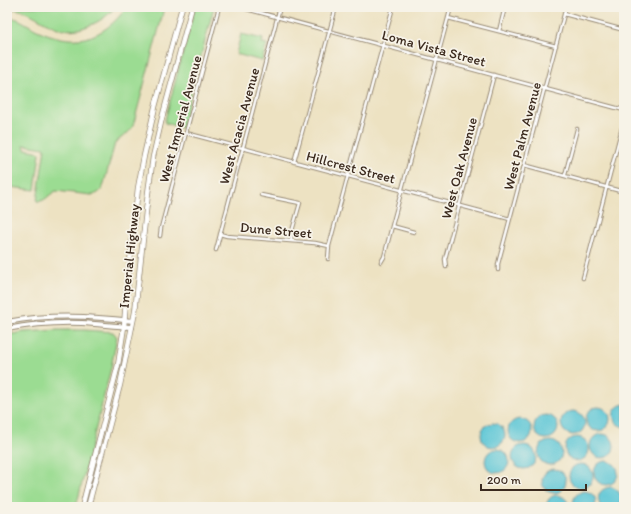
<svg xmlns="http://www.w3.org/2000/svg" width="631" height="514" font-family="Itim,sans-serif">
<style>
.green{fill:#9bdc92;stroke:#6b8358}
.water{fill:#5bc6d6;stroke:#4b787a}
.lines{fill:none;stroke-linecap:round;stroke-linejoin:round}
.minor-casing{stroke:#948670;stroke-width:4.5}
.secondary-casing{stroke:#948670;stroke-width:6}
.primary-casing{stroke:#948670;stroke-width:6}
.minor{stroke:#fff;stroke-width:2.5}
.secondary{stroke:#fff;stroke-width:4}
.primary{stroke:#fff;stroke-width:4.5}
.labels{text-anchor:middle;stroke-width:3.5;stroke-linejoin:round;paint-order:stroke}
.street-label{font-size:14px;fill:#3b2a1e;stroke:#f7f3e8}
</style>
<rect width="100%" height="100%" fill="#f7f3e8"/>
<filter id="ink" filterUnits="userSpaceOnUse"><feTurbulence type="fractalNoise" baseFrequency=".025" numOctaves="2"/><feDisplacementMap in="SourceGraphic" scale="8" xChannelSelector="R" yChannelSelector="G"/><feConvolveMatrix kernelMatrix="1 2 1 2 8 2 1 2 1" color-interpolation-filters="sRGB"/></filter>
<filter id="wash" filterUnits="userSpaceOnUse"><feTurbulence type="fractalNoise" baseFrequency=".012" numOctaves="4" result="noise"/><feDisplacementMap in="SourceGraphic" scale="16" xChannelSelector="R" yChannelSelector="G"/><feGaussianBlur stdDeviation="0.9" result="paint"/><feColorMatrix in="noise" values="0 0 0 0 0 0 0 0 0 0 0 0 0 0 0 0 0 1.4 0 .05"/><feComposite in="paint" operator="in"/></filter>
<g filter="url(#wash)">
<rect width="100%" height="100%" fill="#ede2c2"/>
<path class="green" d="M 7,7 L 115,7 C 108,16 99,22 88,26 C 79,30 67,31 58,28 C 40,22 27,7 7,9 Z
M 127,7 L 163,7 L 163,13 L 133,126 C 129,134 121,137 115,143 L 103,187 C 100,193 97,194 91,195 L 56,191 C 49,194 44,203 37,201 L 45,148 L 24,145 L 25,149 L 36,151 L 40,153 L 35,190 L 10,187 L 7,181 L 7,18 C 9,18 11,17 13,18 C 18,18 30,26 35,29 C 73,47 101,42 127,7 Z
M 195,7 L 214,7 L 182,128 L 165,123 L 165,120 Z
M 241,34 L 263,39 L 262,43 L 267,44 L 262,61 L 236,54 Z
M 56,330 L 84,330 L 113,332 L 117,337 L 111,368 L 76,507 L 7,507 L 7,335 L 24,332 Z"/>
<path class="water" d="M 624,404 L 624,427 C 610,424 610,407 624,404 Z
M586 419a12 12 0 1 1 24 0a12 12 0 1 1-24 0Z
M561 423a12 12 0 1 1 24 0a12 12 0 1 1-24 0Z
M534 427a12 12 0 1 1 24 0a12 12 0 1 1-24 0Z
M508 431a12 12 0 1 1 24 0a12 12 0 1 1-24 0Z
M481 435a12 12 0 1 1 24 0a12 12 0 1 1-24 0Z
M590 446a12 12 0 1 1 24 0a12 12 0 1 1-24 0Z
M565 449a12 12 0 1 1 24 0a12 12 0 1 1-24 0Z
M538 453a12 12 0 1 1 24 0a12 12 0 1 1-24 0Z
M512 457a12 12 0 1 1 24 0a12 12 0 1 1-24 0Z
M485 461a12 12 0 1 1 24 0a12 12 0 1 1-24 0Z
M594 473a12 12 0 1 1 24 0a12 12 0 1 1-24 0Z
M569 476a12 12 0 1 1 24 0a12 12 0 1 1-24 0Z
M542 481a12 12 0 1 1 24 0a12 12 0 1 1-24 0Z
M 612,487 C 621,491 624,499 619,507 L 601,507 C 595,497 600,487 612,487 Z
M 584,491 C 593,492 598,498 595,507 L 574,507 C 572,498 576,493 584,491 Z
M 557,495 C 564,496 568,500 569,507 L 546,507 C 547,500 550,496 557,495 Z"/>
</g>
<g filter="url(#ink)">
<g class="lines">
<g class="minor-casing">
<path id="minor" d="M 239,7 L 624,110
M 564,14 L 624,30
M 448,18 L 556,46
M 499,31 L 505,7
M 186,133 L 510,219
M 294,162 L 336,7
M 524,165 L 624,192
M 565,175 L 577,129
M 261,195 L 300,203 L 292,231 L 291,241
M 392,226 L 414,232
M 220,234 L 227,236 L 315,243 L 329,246
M 160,236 L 161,228 L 219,7
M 216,250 L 280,7
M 328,259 L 329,246 L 393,7
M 381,262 L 384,257 L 392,226 L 451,7
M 446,267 L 445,259 L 494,75
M 498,270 L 498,264 L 566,7
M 583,278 L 624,120"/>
</g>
<g class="secondary-casing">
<path id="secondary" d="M 7,322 C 51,314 89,316 133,321
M 7,329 C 32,324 57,322 82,323 C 98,324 115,326 132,327"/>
</g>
<g class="primary-casing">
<path id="primary" d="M 82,507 L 118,365 L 124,327 L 126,299 L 138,188 L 144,156 L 155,107 L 182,7
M 88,507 L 120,385 L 135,312 L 148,193 L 153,157 L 162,118 L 192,7"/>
</g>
<use href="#minor" class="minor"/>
<use href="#secondary" class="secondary"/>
<use href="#primary" class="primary"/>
</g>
</g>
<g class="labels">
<g class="street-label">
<text transform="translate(434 48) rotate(15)" y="5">Loma Vista Street</text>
<text transform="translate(180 119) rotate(-75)" y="5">West Imperial Avenue</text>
<text transform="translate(239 126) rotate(-75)" y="5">West Acacia Avenue</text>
<text transform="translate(522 136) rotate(-75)" y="5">West Palm Avenue</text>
<text transform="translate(351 167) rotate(15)" y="5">Hillcrest Street</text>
<text transform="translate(459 168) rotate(-75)" y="5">West Oak Avenue</text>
<text transform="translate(276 230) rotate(5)" y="5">Dune Street</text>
<text transform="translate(129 256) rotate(-84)" y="5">Imperial Highway</text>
</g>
</g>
<rect width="631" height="514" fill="none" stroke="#f7f3e8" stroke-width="24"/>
<path d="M481 484v6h105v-6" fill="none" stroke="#3b2a1e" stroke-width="2"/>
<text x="487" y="484" font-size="12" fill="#3b2a1e" stroke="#f7f3e8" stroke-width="3" paint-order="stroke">200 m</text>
</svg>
